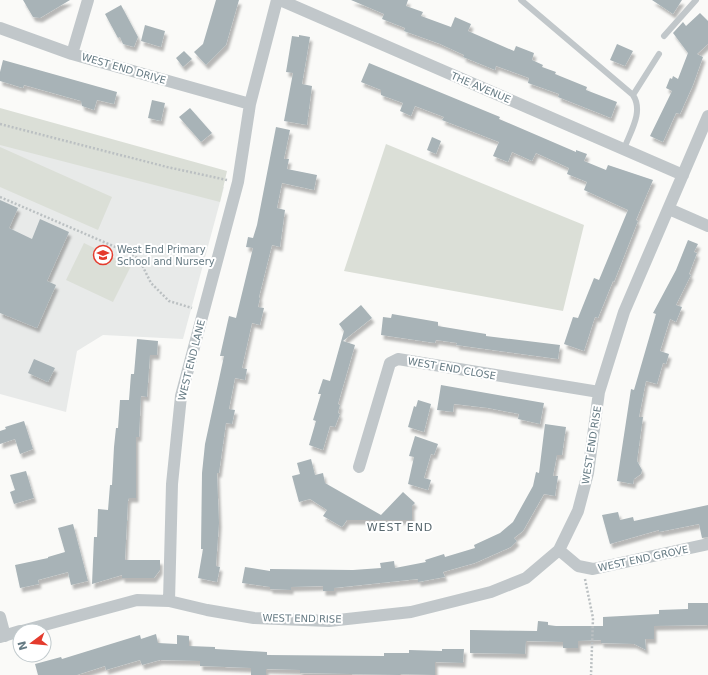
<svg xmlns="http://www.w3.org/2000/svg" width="708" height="675" font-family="'DejaVu Sans',sans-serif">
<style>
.built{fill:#e8eae9}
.green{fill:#dbdfd7}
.building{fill:#a8b3b7;filter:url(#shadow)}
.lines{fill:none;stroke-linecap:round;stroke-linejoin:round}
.path{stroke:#bbc0c2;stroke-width:2.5;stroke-dasharray:2 2;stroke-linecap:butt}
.lane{stroke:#c1c7ca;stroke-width:6}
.street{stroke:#c1c7ca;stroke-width:12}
.labels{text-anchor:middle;stroke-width:4;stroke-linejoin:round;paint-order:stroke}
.street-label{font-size:10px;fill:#657a83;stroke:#fff}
.poi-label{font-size:10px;fill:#657a83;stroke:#fff;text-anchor:start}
.neighbourhood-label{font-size:11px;letter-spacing:1px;fill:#57676e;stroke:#fff}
</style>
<defs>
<filter id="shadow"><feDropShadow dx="2.5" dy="4.5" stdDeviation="1" flood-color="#0004"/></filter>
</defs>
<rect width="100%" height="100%" fill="#fafaf8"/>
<path class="built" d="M 0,140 L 224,187 L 183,339 L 103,335 L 77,351 L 66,412 L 0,394 Z"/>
<path class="green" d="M 0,108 L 227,171 L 220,202 L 0,145 Z
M 386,144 L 584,225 L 563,311 L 344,271 Z
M 0,147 L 112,197 L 98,230 L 0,187 Z
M 84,243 L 131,266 L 113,302 L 66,280 Z"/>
<path class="building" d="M 23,0 L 70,0 L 40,18 L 33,17 Z
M 216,0 L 239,0 L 226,45 L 206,65 L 194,52 L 203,44 Z
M 351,0 L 408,0 L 406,6 L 423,12 L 421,16 L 451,27 L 455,17 L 471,24 L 468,31 L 514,51 L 516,46 L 534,53 L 532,60 L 543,65 L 542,67 L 556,72 L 555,74 L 587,87 L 586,90 L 617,102 L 611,118 L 558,97 L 559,94 L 528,83 L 529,78 L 496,66 L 495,70 L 463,57 L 464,55 L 440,44 L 404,31 L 405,28 L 382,19 L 384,14 Z
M 652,0 L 682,0 L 673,14 Z
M 121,5 L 138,37 L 134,47 L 123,44 L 120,37 L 118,38 L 105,14 Z
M 700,13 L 708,21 L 708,44 L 697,54 L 703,57 L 693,85 L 680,114 L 676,113 L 663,142 L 650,136 L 672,91 L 666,88 L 670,78 L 672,79 L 673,76 L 678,79 L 688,53 L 673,33 L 683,22 L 686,26 Z
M 145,25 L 165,31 L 161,47 L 141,41 Z
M 299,35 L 310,37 L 302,84 L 312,86 L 307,125 L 284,121 L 293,73 L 286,72 L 292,36 L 299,37 Z
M 617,44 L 633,51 L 625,66 L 610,60 Z
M 184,51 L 192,59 L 183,67 L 176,58 Z
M 3,60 L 117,92 L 114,104 L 97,100 L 94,110 L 82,106 L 81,101 L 24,85 L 23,88 L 0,81 L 0,72 Z
M 369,63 L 500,117 L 499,119 L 576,152 L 576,150 L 587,154 L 584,161 L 606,170 L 608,165 L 653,180 L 636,220 L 638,221 L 614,282 L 613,281 L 598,318 L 595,317 L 584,351 L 564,344 L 573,317 L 578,318 L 594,278 L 599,280 L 628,210 L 584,190 L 587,182 L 567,174 L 569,168 L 536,153 L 532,161 L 512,152 L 508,162 L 493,156 L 499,142 L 442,120 L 444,117 L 415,106 L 411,116 L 400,111 L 403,103 L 381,95 L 381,90 L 361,82 Z
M 152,100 L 165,103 L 161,121 L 148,118 Z
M 190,108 L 212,133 L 201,142 L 179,117 Z
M 276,127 L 290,130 L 284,159 L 289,159 L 287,169 L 317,175 L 314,190 L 282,183 L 277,208 L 285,210 L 280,247 L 272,245 L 259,297 L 260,298 L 258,307 L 264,308 L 260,325 L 252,323 L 242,368 L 247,369 L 245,380 L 235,378 L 229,409 L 235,410 L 232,424 L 226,423 L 219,473 L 217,473 L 219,523 L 216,566 L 220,567 L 217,582 L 198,578 L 203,549 L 201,549 L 202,473 L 205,444 L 224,356 L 220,356 L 229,316 L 236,318 L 253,248 L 246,247 L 248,237 L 253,238 L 257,225 Z
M 432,137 L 441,141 L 436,154 L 427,150 Z
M 0,200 L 18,208 L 9,228 L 32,239 L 40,219 L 69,232 L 47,281 L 56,285 L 37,328 L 0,313 Z
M 688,240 L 698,244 L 694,252 L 697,253 L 689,274 L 691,275 L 676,305 L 682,307 L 676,322 L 670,319 L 660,351 L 669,354 L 666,364 L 663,363 L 657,384 L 646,381 L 639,417 L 643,417 L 637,461 L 642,470 L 641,474 L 634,479 L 633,484 L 617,481 L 631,389 L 634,390 L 656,314 L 653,313 L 676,270 Z
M 361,305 L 372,318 L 343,341 L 355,345 L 338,404 L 340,405 L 338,413 L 340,414 L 335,427 L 330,426 L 323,450 L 309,445 L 316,421 L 313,420 L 321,394 L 318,394 L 323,379 L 330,381 L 344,331 L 339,324 Z
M 392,314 L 438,322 L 438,326 L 486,334 L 486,336 L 560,345 L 558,359 L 456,345 L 457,343 L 436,340 L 435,343 L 381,335 L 383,317 L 391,318 Z
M 137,339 L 158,341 L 157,355 L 150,355 L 147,397 L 141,396 L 139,437 L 136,437 L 136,498 L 129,498 L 128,501 L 125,560 L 160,560 L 160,570 L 154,578 L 122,578 L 122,575 L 92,584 L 94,537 L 97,537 L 98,509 L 108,510 L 110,485 L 112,485 L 114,447 L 116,428 L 118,428 L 120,400 L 129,400 L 131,374 L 134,374 Z
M 34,359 L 55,368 L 48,382 L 28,373 Z
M 441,385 L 544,403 L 540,424 L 518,419 L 519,414 L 488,408 L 454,404 L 453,412 L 437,410 Z
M 418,400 L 431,404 L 424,432 L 408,427 L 414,406 L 416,407 Z
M 24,421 L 33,449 L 20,454 L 15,439 L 0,444 L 0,431 L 6,429 L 5,427 Z
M 545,424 L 566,427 L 562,455 L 557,455 L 553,476 L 558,476 L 555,496 L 544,494 L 523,531 L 514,538 L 517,541 L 511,547 L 475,563 L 443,572 L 445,577 L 418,582 L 418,579 L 334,588 L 334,591 L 323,591 L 323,586 L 291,587 L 291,590 L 270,589 L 270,587 L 242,583 L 245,567 L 270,571 L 270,569 L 353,570 L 381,568 L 380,563 L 394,561 L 395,568 L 426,562 L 425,560 L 444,554 L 445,557 L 475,548 L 474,545 L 500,533 L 513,522 L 533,486 L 536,472 L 539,473 Z
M 415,436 L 438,444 L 434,455 L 431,454 L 424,478 L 431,480 L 428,490 L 408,484 L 414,457 L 409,456 Z
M 311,459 L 315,475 L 323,473 L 325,483 L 381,515 L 403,492 L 415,503 L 412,506 L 412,520 L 347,520 L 342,527 L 323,516 L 327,510 L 310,499 L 299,502 L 292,476 L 300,474 L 297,463 Z
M 26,471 L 34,498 L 14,504 L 10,492 L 15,490 L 10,475 Z
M 708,505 L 708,537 L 702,538 L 699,524 L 659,532 L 659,530 L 610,544 L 602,515 L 618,512 L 620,520 L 633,517 L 634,521 Z
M 73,524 L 88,581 L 71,585 L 68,572 L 38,580 L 39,584 L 20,588 L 15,565 L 48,558 L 48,557 L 65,552 L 58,528 Z
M 688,603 L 708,603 L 708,625 L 654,626 L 654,639 L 645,639 L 646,650 L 634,644 L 601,643 L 601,640 L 578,641 L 578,648 L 563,648 L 563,642 L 526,641 L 525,654 L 470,653 L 470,630 L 537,631 L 538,621 L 548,622 L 548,625 L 556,626 L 603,626 L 603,617 L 659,614 L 659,610 L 688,609 Z
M 156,634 L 158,643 L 177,644 L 177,635 L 189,636 L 189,646 L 215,647 L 215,649 L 267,652 L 267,655 L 384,656 L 384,653 L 409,653 L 409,650 L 442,651 L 442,649 L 464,649 L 463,663 L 435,662 L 435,675 L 400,674 L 400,675 L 300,673 L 300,670 L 266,669 L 266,675 L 251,675 L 251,668 L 200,666 L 200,661 L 160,660 L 142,665 L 140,660 L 106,670 L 105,666 L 77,675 L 38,675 L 35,664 L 61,657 L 62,659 L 140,635 L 141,639 Z"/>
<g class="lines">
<path class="path" d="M 0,124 L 167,167 L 227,180
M 0,197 L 127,252 L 139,259 L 151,283 L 169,301 L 192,308
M 585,579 L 593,618 L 591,675"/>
<path class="lane" d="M 521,0 L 633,95 C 644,112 630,132 624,149
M 664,36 L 696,0
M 633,95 L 659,54"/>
<path class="street" d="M 280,0 L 683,175
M 0,28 L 72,54 L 250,104
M 72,54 L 88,0
M 669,209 L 708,226
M 359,467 L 390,363 L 398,359 L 599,392
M 559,550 L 578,566 L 593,569 L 708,544
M 169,601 L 172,484 L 181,396 L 238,182 L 250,104 L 277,0
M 0,617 L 5,636
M 22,631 L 137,600 L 169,601 L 207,610 L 254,618 L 329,621 L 411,612 L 491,592 L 526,578 L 559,550 L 578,511 L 588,473 L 599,392 L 624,312 L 708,116
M 0,637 L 20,631"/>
</g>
<defs>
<g id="school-ring" transform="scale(1)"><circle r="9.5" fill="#fff" stroke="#e43b2d" stroke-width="1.5"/><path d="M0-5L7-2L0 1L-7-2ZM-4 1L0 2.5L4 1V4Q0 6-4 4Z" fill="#e43b2d"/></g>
</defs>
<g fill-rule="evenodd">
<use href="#school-ring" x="103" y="255"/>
</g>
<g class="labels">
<g class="street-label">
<text transform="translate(124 68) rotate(16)" y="4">WEST END DRIVE</text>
<text transform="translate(481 87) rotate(23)" y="4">THE AVENUE</text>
<text transform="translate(191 360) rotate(-76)" y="4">WEST END LANE</text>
<text transform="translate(452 368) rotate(10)" y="4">WEST END CLOSE</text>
<text transform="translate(591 445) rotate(-81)" y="4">WEST END RISE</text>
<text transform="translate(643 558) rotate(-12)" y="4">WEST END GROVE</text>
<text transform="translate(302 618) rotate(1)" y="4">WEST END RISE</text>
</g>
<g class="poi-label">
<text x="117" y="253">West End Primary<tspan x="117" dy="12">School and Nursery</tspan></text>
</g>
<g class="neighbourhood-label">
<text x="400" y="531">WEST END</text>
</g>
</g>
<g transform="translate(32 643) rotate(254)"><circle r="19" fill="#ffffff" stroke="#c1cacd"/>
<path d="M0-3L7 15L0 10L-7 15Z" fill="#e43b2d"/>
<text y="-6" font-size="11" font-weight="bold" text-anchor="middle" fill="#657a83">N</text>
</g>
</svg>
